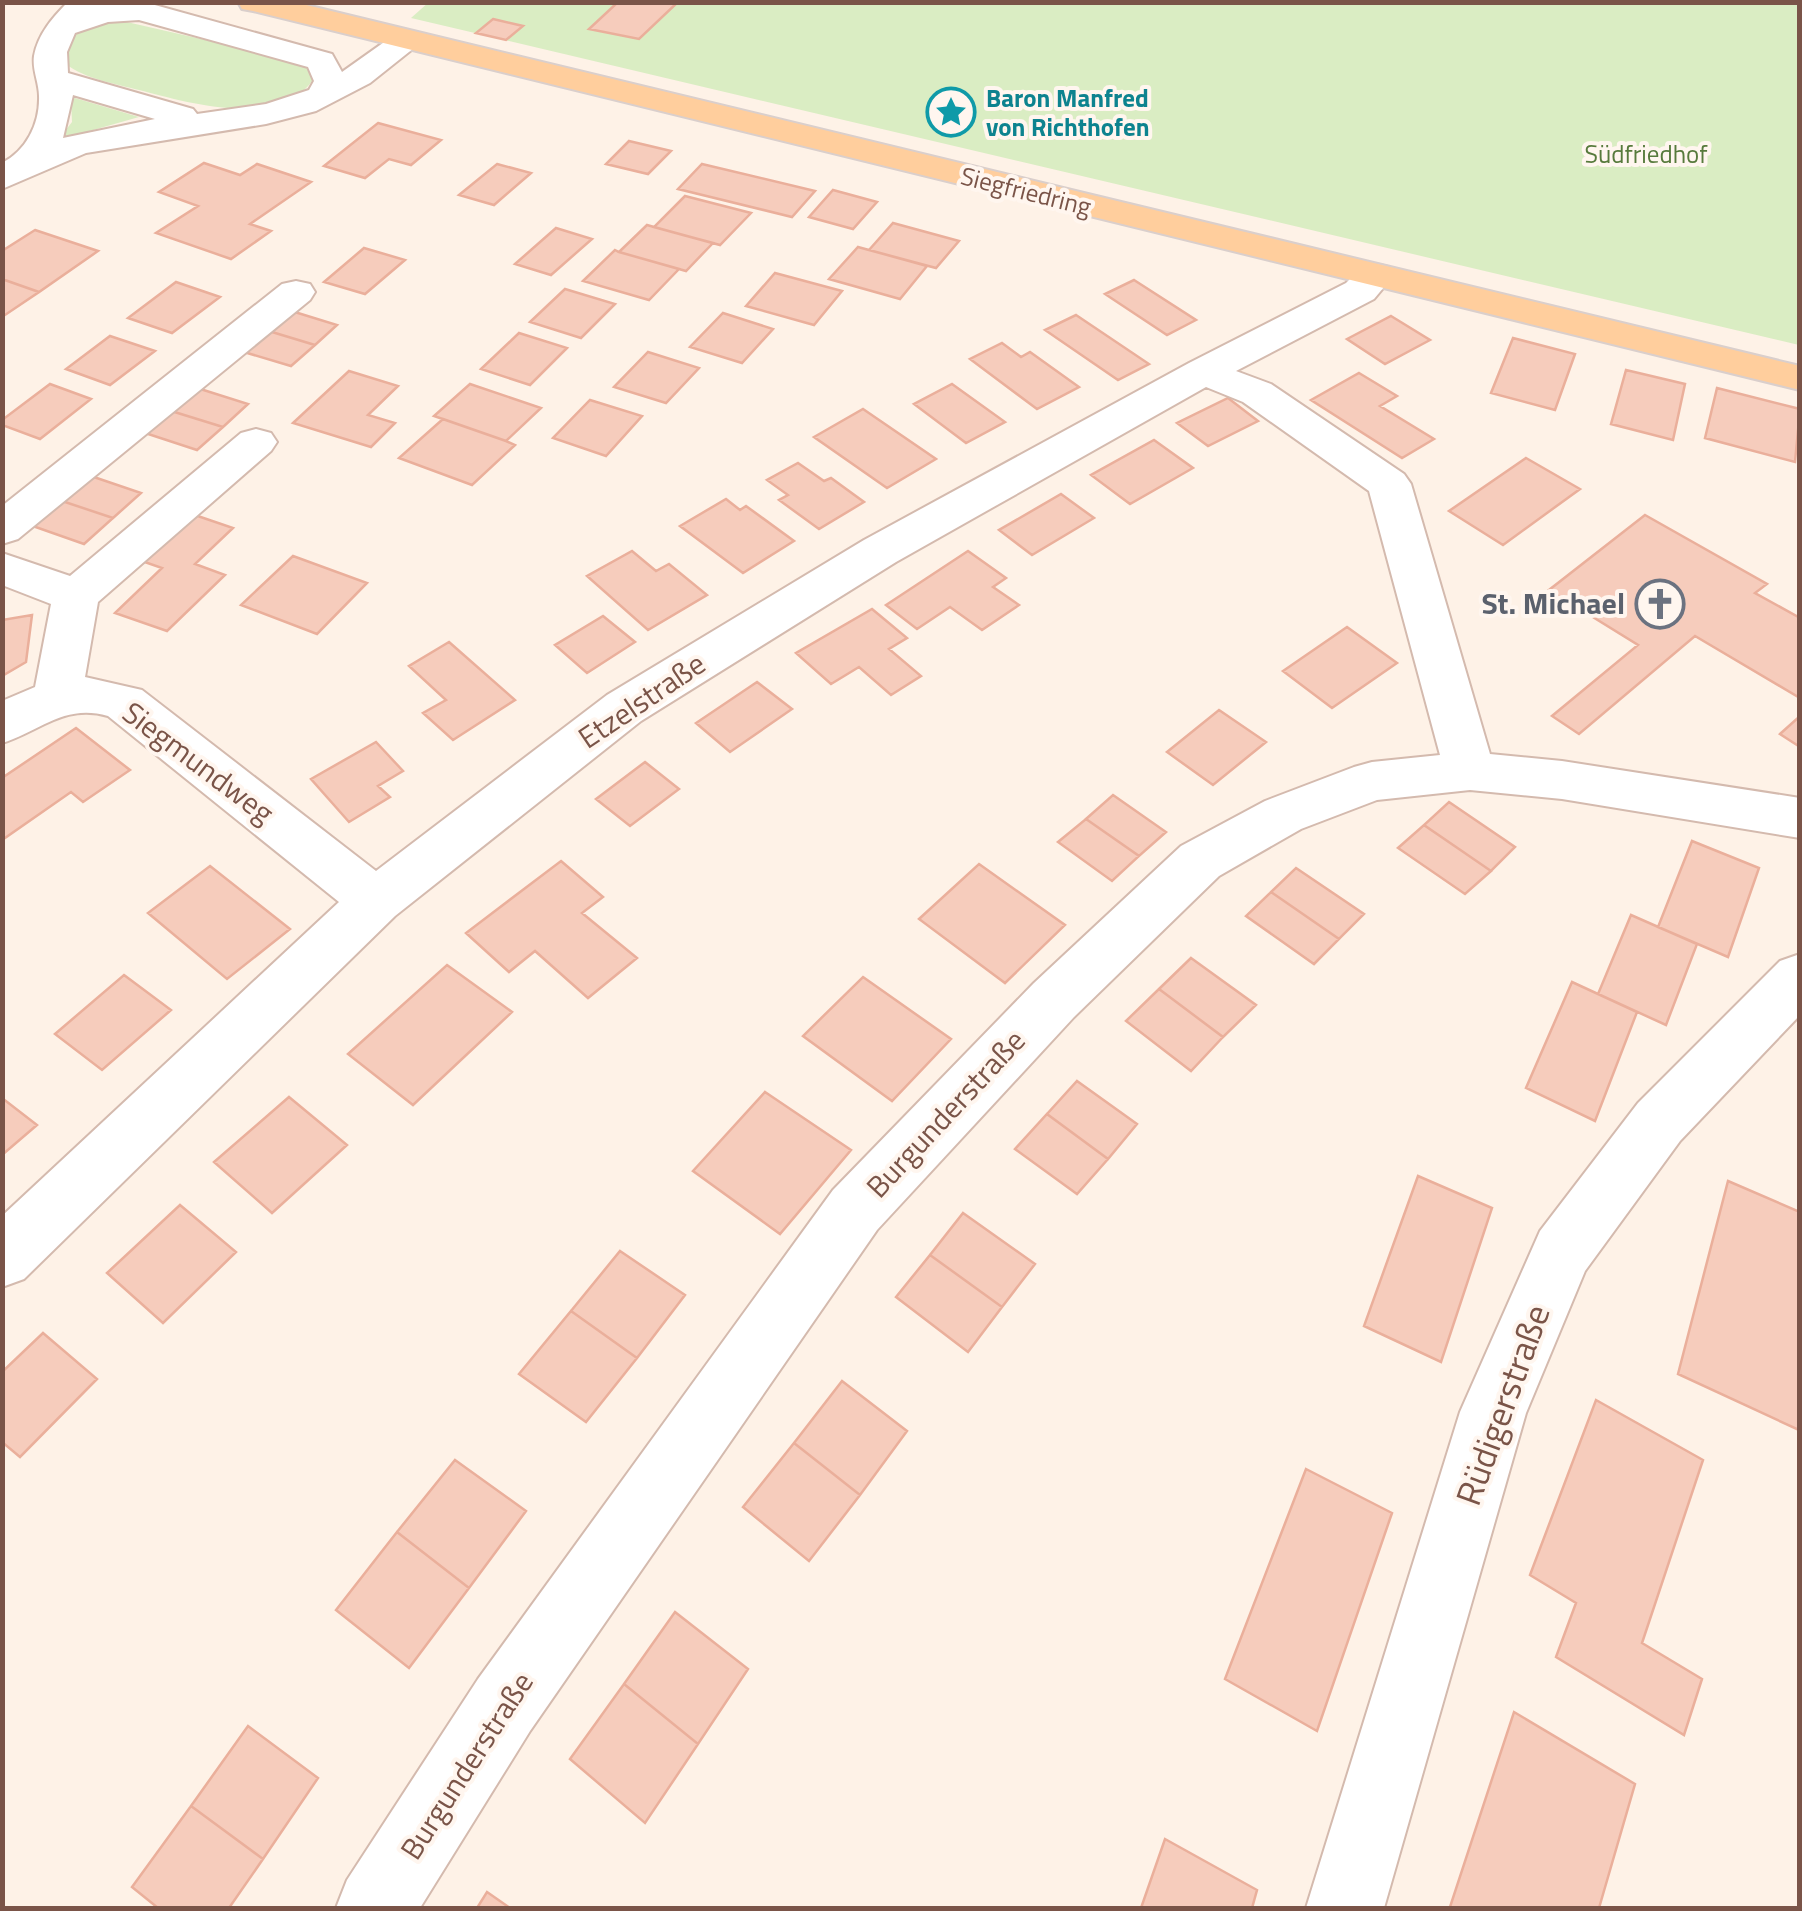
<svg xmlns="http://www.w3.org/2000/svg" width="1802" height="1911" font-family="'Titillium Web',sans-serif">
<style>
.green{fill:#daedc3}
.building{fill:#f6ccbc;stroke:#eaaf9b;stroke-width:2.5}
.lines{fill:none;stroke-linecap:round;stroke-linejoin:round}
.minor-casing{stroke:#d4baae;stroke-width:4}
.major-casing{stroke:#dacfcc;stroke-width:4}
.minor{fill:#fff;fill-rule:evenodd}
.major{fill:#ffce9d;fill-rule:evenodd}
.labels{text-anchor:middle;stroke-width:8;stroke-linejoin:round;paint-order:stroke}
.far-culture-label{font-size:25px;font-weight:bold;fill:#0d838f;stroke:#fff6ef;text-anchor:start}
.far-park-label{font-size:25px;fill:#577a3c;stroke:#fff6ef}
.far-street-label{font-size:25px;fill:#7a5448;stroke:#fff6ef}
.worship-label{font-size:30px;font-weight:bold;fill:#5b616d;stroke:#fff6ef;text-anchor:end}
.street-label{font-size:30px;fill:#7a5448;stroke:#fff6ef}
.near-street-label{font-size:35px;fill:#7a5448;stroke:#fff6ef}
</style>
<rect width="100%" height="100%" fill="#fef2e7"/>
<path class="green" d="M 429,2 L 1799,3 L 1799,345 L 411,18 Z
M 118,20 L 298,61 L 311,68 L 314,78 C 281,131 186,102 139,90 C 116,84 85,79 66,64 C 63,27 85,25 118,20 Z
M 75,98 L 139,117 L 58,140 L 72,122 L 71,100 Z"/>
<path class="building" d="M 618,2 L 678,2 L 639,39 L 589,29 Z
M 493,19 L 523,26 L 506,40 L 476,33 Z
M 378,123 L 441,140 L 411,165 L 389,159 L 365,178 L 324,166 Z
M 629,141 L 671,151 L 648,174 L 606,164 Z
M 204,163 L 240,175 L 257,164 L 311,182 L 250,224 L 271,231 L 231,259 L 156,233 L 198,206 L 159,192 Z
M 497,164 L 531,173 L 494,205 L 459,195 Z
M 702,164 L 815,191 L 792,217 L 678,189 Z
M 833,190 L 877,202 L 853,229 L 809,217 Z
M 685,196 L 751,213 L 720,245 L 654,227 Z
M 893,223 L 959,241 L 936,268 L 869,250 Z
M 647,225 L 683,235 L 713,243 L 686,271 L 619,252 Z
M 556,228 L 592,239 L 551,275 L 515,264 Z
M 35,230 L 98,251 L 39,292 L 2,279 L 2,251 Z
M 858,247 L 869,250 L 927,266 L 900,299 L 829,279 Z
M 364,248 L 405,260 L 365,294 L 324,282 Z
M 615,250 L 619,252 L 679,269 L 649,300 L 583,281 Z
M 775,273 L 842,291 L 814,325 L 746,306 Z
M 2,279 L 39,292 L 2,317 Z
M 1134,280 L 1196,320 L 1167,335 L 1105,294 Z
M 176,282 L 220,297 L 172,333 L 128,318 Z
M 565,289 L 615,304 L 581,338 L 530,322 Z
M 285,309 L 337,325 L 315,345 L 262,329 Z
M 723,313 L 773,329 L 742,363 L 690,347 Z
M 1076,315 L 1149,364 L 1118,380 L 1045,330 Z
M 1391,316 L 1430,340 L 1385,364 L 1347,339 Z
M 262,329 L 315,345 L 291,366 L 237,350 Z
M 519,333 L 567,348 L 530,385 L 481,369 Z
M 110,336 L 155,351 L 110,385 L 66,369 Z
M 1513,338 L 1575,354 L 1555,410 L 1491,393 Z
M 1002,343 L 1021,357 L 1030,352 L 1079,387 L 1037,409 L 970,359 Z
M 648,352 L 699,368 L 666,403 L 614,387 Z
M 1626,370 L 1685,384 L 1673,440 L 1611,424 Z
M 349,371 L 398,386 L 368,415 L 395,423 L 371,447 L 293,423 Z
M 1359,373 L 1397,396 L 1380,406 L 1434,439 L 1402,458 L 1311,400 Z
M 50,384 L 91,399 L 40,439 L 2,425 L 2,420 Z
M 470,384 L 541,408 L 506,441 L 434,416 Z
M 952,384 L 1005,422 L 966,443 L 914,404 Z
M 194,387 L 248,404 L 223,427 L 168,410 Z
M 1717,388 L 1800,409 L 1795,462 L 1705,438 Z
M 1228,398 L 1258,421 L 1208,446 L 1177,423 Z
M 590,400 L 642,416 L 606,456 L 553,438 Z
M 863,409 L 936,459 L 887,488 L 814,437 Z
M 168,410 L 223,427 L 197,450 L 142,432 Z
M 443,419 L 506,441 L 515,445 L 472,485 L 399,458 Z
M 1154,440 L 1193,468 L 1130,504 L 1091,475 Z
M 1526,458 L 1580,489 L 1503,545 L 1449,511 Z
M 798,463 L 824,481 L 831,478 L 864,502 L 819,529 L 779,500 L 788,495 L 767,480 Z
M 85,474 L 141,493 L 113,518 L 56,499 Z
M 1061,494 L 1094,518 L 1032,555 L 999,530 Z
M 56,499 L 113,518 L 84,544 L 27,524 Z
M 726,499 L 740,510 L 746,506 L 794,541 L 743,573 L 680,526 Z
M 186,512 L 233,528 L 195,564 L 225,575 L 167,631 L 115,613 L 162,568 L 136,559 Z
M 1645,515 L 1767,584 L 1755,593 L 1800,618 L 1800,698 L 1695,636 L 1579,734 L 1552,716 L 1638,645 L 1549,590 Z
M 632,551 L 656,571 L 669,564 L 707,595 L 648,630 L 587,576 Z
M 968,551 L 1006,578 L 993,587 L 1019,605 L 982,630 L 950,607 L 917,629 L 886,605 Z
M 293,556 L 367,583 L 317,634 L 241,605 Z
M 872,609 L 907,638 L 889,649 L 921,676 L 891,695 L 859,667 L 831,684 L 796,653 Z
M 32,615 L 26,662 L 2,676 L 2,620 Z
M 603,616 L 635,642 L 587,673 L 555,645 Z
M 1347,627 L 1397,663 L 1332,708 L 1283,671 Z
M 449,642 L 515,700 L 453,740 L 423,713 L 446,700 L 409,666 Z
M 757,682 L 792,709 L 730,752 L 696,723 Z
M 1219,710 L 1266,742 L 1213,785 L 1167,752 Z
M 1800,716 L 1800,747 L 1780,734 Z
M 76,728 L 130,770 L 83,802 L 71,792 L 2,840 L 2,778 Z
M 376,742 L 403,771 L 378,786 L 390,797 L 349,822 L 311,779 Z
M 645,762 L 679,789 L 630,826 L 596,799 Z
M 1113,795 L 1166,832 L 1139,856 L 1086,819 Z
M 1449,802 L 1515,847 L 1491,871 L 1424,825 Z
M 1086,819 L 1139,856 L 1112,881 L 1058,842 Z
M 1424,825 L 1491,871 L 1465,894 L 1398,848 Z
M 1692,841 L 1759,868 L 1728,957 L 1658,927 Z
M 561,861 L 603,897 L 582,913 L 637,958 L 588,998 L 535,951 L 509,972 L 466,933 Z
M 979,864 L 1065,925 L 1005,983 L 919,919 Z
M 210,866 L 290,929 L 227,979 L 148,913 Z
M 1296,868 L 1364,914 L 1339,939 L 1271,892 Z
M 1271,892 L 1339,939 L 1314,964 L 1246,916 Z
M 1631,915 L 1697,944 L 1666,1025 L 1598,994 Z
M 1191,958 L 1256,1005 L 1223,1037 L 1159,989 Z
M 447,965 L 512,1012 L 413,1105 L 348,1054 Z
M 124,975 L 171,1010 L 102,1070 L 55,1034 Z
M 863,977 L 951,1039 L 892,1101 L 803,1036 Z
M 1572,982 L 1637,1012 L 1595,1121 L 1526,1088 Z
M 1159,989 L 1223,1037 L 1191,1071 L 1126,1021 Z
M 1077,1081 L 1137,1124 L 1108,1159 L 1047,1114 Z
M 765,1092 L 851,1150 L 780,1234 L 693,1171 Z
M 289,1097 L 347,1145 L 272,1213 L 214,1162 Z
M 2,1098 L 37,1125 L 2,1155 Z
M 1047,1114 L 1108,1159 L 1077,1194 L 1015,1149 Z
M 1418,1176 L 1492,1208 L 1441,1362 L 1364,1326 Z
M 1728,1181 L 1800,1212 L 1799,1430 L 1678,1374 Z
M 180,1205 L 236,1252 L 163,1323 L 107,1273 Z
M 963,1213 L 1035,1264 L 1002,1307 L 930,1255 Z
M 620,1251 L 685,1295 L 637,1358 L 571,1311 Z
M 930,1255 L 1002,1307 L 968,1352 L 896,1297 Z
M 571,1311 L 637,1358 L 586,1422 L 519,1374 Z
M 43,1333 L 97,1379 L 20,1457 L 2,1442 L 2,1372 Z
M 842,1381 L 907,1431 L 860,1495 L 794,1443 Z
M 1596,1400 L 1703,1460 L 1642,1643 L 1702,1679 L 1684,1735 L 1556,1657 L 1576,1603 L 1530,1575 Z
M 794,1443 L 860,1495 L 809,1561 L 743,1507 Z
M 455,1460 L 526,1511 L 469,1588 L 397,1532 Z
M 1306,1469 L 1392,1513 L 1317,1731 L 1225,1679 Z
M 397,1532 L 469,1588 L 409,1668 L 336,1610 Z
M 675,1612 L 748,1669 L 698,1744 L 624,1684 Z
M 624,1684 L 698,1744 L 645,1823 L 570,1759 Z
M 1514,1712 L 1635,1784 L 1599,1908 L 1450,1907 Z
M 248,1726 L 318,1778 L 263,1859 L 191,1806 Z
M 191,1806 L 263,1859 L 229,1908 L 158,1908 L 132,1887 Z
M 1165,1839 L 1257,1890 L 1252,1908 L 1141,1908 Z
M 487,1892 L 510,1908 L 477,1908 Z"/>
<g class="lines">
<g class="minor-casing">
<path id="minor" d="M 68,2 L 144,2 L 332,54 L 342,72 L 397,33 L 419,33 L 424,40 L 370,83 L 316,111 L 266,124 L 86,153 L 2,189 L 2,163 C 26,151 40,124 39,96 C 39,82 32,70 34,56 C 38,34 53,17 68,2 ZM 139,20 L 308,67 L 314,81 L 309,90 L 266,104 L 197,114 L 193,109 L 68,73 L 67,52 L 75,33 L 108,22 ZM 73,95 L 155,119 L 63,138 Z
M 1375,264 L 1388,267 L 1394,275 L 1374,299 L 1236,371 L 1271,384 L 1404,474 L 1411,484 L 1490,754 L 1562,761 L 1800,798 L 1800,838 L 1562,799 L 1470,790 L 1377,800 L 1301,829 L 1219,876 L 1074,1017 L 877,1230 L 530,1731 L 420,1908 L 336,1908 L 347,1880 L 478,1679 L 833,1190 L 1034,983 L 1181,846 L 1265,801 L 1354,767 L 1372,762 L 1440,755 L 1369,491 L 1243,402 L 1206,387 L 896,562 L 641,721 L 395,916 L 24,1279 L 2,1287 L 2,1216 L 339,902 L 108,716 C 65,703 40,731 2,743 L 2,701 L 35,687 L 51,604 L 2,585 L 2,553 L 70,576 L 241,433 L 256,429 L 271,433 L 277,442 L 271,451 L 98,602 L 85,677 L 142,690 L 376,871 L 607,695 L 864,540 L 1189,363 L 1346,283 L 1362,267 Z
M 296,281 L 310,284 L 315,292 L 310,300 L 18,539 L 2,544 L 2,506 L 282,284 Z
M 1800,954 L 1800,1015 L 1680,1141 L 1585,1271 L 1526,1413 L 1384,1908 L 1306,1908 L 1460,1412 L 1540,1231 L 1638,1103 L 1780,961 Z"/>
</g>
<g class="major-casing">
<path id="major" d="M 238,2 L 294,2 L 1800,366 L 1800,390 L 253,11 L 242,9 Z"/>
</g>
<use href="#minor" class="minor"/>
<use href="#major" class="major"/>
</g>
<defs>
<g id="sight-ring" transform="scale(2.5)"><circle r="9.5" fill="#fff6ef" stroke="#0f9aa8" stroke-width="1.5"/><path d="M0-6L1.8-2.2L6-1.7L2.9 1.2L3.7 5.4L0 3.3L-3.7 5.4L-2.9 1.2L-6-1.7L-1.8-2.2Z" fill="#0f9aa8"/></g>
<g id="church-ring" transform="scale(2.5)"><circle r="9.5" fill="#fff6ef" stroke="#6b7280" stroke-width="1.5"/><path d="M-1.2-6h2.4v3.5h3.3v2.4h-3.3V6h-2.4V-.1h-3.3v-2.4h3.3Z" fill="#6b7280"/></g>
</defs>
<g fill-rule="evenodd">
<use href="#sight-ring" x="951" y="112"/>
<use href="#church-ring" x="1660" y="604"/>
</g>
<g class="labels">
<g class="far-culture-label">
<text x="986" y="107">Baron Manfred<tspan x="986" dy="29">von Richthofen</tspan></text>
</g>
<g class="far-park-label">
<text x="1646" y="163">Südfriedhof</text>
</g>
<g class="far-street-label">
<text transform="translate(1026 191) rotate(14)" y="9">Siegfriedring</text>
</g>
<g class="worship-label">
<text x="1625" y="614">St. Michael</text>
</g>
<g class="street-label">
<text transform="translate(642 701) rotate(-34)" y="10">Etzelstraße</text>
<text transform="translate(198 763) rotate(37)" y="10">Siegmundweg</text>
<text transform="translate(946 1114) rotate(-47)" y="10">Burgunderstraße</text>
<text transform="translate(467 1766) rotate(-57)" y="10">Burgunderstraße</text>
</g>
<g class="near-street-label">
<text transform="translate(1503 1405) rotate(-70)" y="12">Rüdigerstraße</text>
</g>
</g>
<rect width="1802" height="1911" fill="none" stroke="#7a5448" stroke-width="10"/>
</svg>
